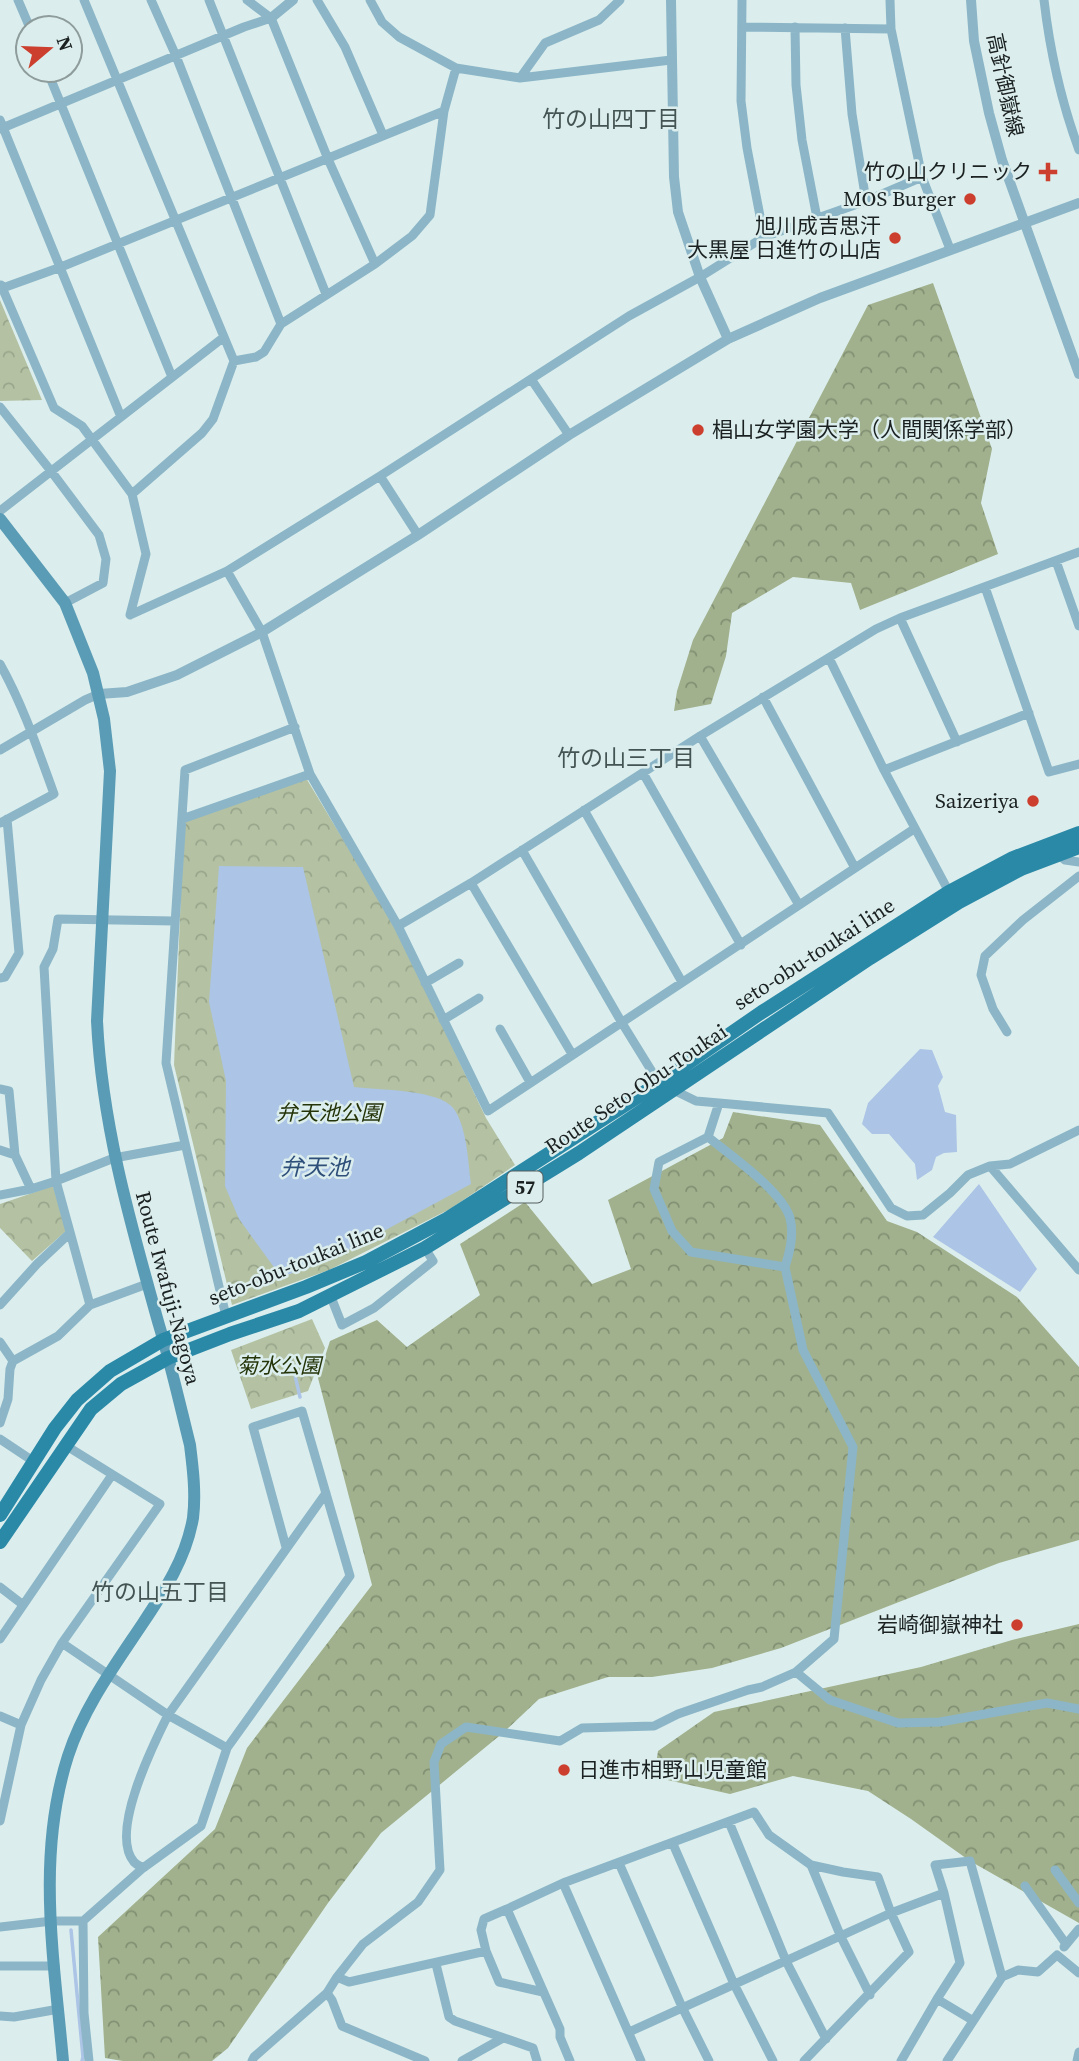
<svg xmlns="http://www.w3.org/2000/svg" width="1079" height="2061" font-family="'Source Serif 4','Noto Sans JP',serif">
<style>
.forest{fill:url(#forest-crowns)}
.park{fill:url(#park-crowns)}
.water{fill:#acc4e5}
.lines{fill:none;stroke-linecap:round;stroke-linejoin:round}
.stream{stroke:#acc4e5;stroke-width:3.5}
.minor{stroke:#8cb6c7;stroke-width:9}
.tertiary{stroke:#8cb6c7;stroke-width:10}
.secondary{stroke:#5a9cb5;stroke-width:12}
.primary{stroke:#2b89a8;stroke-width:14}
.poi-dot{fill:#cc3f2e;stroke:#dbeeed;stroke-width:2.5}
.labels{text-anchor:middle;stroke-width:5;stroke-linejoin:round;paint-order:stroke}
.shield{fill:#dbeeed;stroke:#555e5e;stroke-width:2}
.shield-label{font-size:19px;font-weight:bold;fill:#1b2121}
.street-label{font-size:21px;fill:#1b2121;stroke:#dbeeed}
.poi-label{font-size:21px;fill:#1b2121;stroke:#dbeeed;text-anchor:end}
.park-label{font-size:21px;font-style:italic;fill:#243308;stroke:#dbeeed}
.neighbourhood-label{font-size:23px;fill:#445453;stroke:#dbeeed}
.water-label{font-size:23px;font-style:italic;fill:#2f4f7b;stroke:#dbeeed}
</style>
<defs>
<pattern id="forest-crowns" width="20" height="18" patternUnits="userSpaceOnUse" patternTransform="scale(1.75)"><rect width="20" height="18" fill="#a1b18d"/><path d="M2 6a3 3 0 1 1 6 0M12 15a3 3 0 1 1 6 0" fill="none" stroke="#829073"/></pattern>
<pattern id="park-crowns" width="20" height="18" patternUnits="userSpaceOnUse" patternTransform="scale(1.75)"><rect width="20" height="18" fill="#b4c2a3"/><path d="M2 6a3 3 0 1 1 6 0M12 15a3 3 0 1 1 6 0" fill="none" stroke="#9aa68c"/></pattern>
</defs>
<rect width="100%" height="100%" fill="#dbeeed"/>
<path class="forest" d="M 933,283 L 992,449 L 981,503 L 998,554 L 860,610 L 851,583 L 793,577 L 732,613 L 726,656 L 711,704 L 674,711 L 677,691 L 693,640 L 868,305 Z
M 733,1112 L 820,1125 L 887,1221 L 917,1232 L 1017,1297 L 1079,1367 L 1079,1540 L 999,1563 L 781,1648 L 712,1668 L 652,1677 L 608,1677 L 539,1699 L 504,1732 L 381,1833 L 328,1903 L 228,2048 L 212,2061 L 123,2061 L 105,2058 L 98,1937 L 215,1829 L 247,1748 L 372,1585 L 318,1378 L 330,1341 L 377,1320 L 407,1347 L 480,1295 L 460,1244 L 525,1202 L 592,1284 L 631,1269 L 608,1200 L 723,1138 Z
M 1079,1624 L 1079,1923 L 970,1861 L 911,1819 L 868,1791 L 793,1776 L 730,1794 L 654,1777 L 658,1751 L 714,1712 L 921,1667 L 1012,1640 Z"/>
<path class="park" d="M 0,300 L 42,400 L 0,401 Z
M 306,778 L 394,924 L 486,1118 L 515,1165 L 450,1209 L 329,1270 L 232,1305 L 174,1065 L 184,818 Z
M 53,1186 L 66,1231 L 32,1261 L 0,1228 L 0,1204 Z
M 312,1319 L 325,1348 L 308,1391 L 251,1409 L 231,1350 Z"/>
<path class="water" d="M 219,866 L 303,867 L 354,1087 C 378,1090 440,1089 454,1109 C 467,1128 468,1161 471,1184 L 328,1261 L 281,1277 L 239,1219 L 225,1186 L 226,1081 L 209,1002 Z
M 920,1049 L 932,1050 L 943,1077 L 938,1086 L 945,1112 L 956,1115 L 957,1152 L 944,1153 L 936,1157 L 932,1170 L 917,1180 L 915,1164 L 889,1134 L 872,1134 L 862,1124 L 868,1103 Z
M 979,1184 L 1037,1269 L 1020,1292 L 933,1237 Z"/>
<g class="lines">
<path class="stream" d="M 294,1371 L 300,1397
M 71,1930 L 83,2057 L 82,2061"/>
<path class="minor" d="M 18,0 L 30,28
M 84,0 L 234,361 L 256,357 L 264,352 L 281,324 L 375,264 L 412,236 L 430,215 L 444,111 L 456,68
M 151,0 L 176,56 L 281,324
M 209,0 L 326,294
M 247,0 L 271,18 L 328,159 L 375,264
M 317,0 L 345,47 L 383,135
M 370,0 L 382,22 L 399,37 L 456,68 L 520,78 L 671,60
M 742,0 L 741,101 L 747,148 L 764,237
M 890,0 L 891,29 L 922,177 L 950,249
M 1044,0 C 1050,52 1061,101 1079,150
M 742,27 L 891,29
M 795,27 L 796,85 L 802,140 L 817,218
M 845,28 L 852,114 L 866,201
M 47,70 L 172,377
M 520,78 L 545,43 L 599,20 L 620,0
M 0,120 L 121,417
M 0,129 L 244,27 L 271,18
M 1,285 L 54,408 L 82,426 L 132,494 L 146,554 L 130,615
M 0,289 L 61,267 L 444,111
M 531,379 L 569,435
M 0,407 L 51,471 L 99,535 L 106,559 L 103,583 L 65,603
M 380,476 L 418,535
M 132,494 L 202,433 L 213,419 L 234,361
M 0,511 L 224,337
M 1056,561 L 1079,626
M 227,571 L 262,632 L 310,774 L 398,926 L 488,1111 L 914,829
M 985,587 L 1049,772 L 1079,764
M 130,615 L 227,571 L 380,476 L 629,316 L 700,277 L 764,237 L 866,201 L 922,177
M 900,618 L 957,742
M 829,658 L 884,770 L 949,892
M 0,664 C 23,705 38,750 54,794 L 0,823
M 763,697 L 855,868
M 700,736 L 799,905
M 0,750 L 85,700 L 99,694
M 884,770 L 1029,713
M 643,773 L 741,945
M 584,810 L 682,982
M 182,819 L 310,774
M 1058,854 L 1065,860 L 1079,862
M 471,883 L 572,1054
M 398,926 L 471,883 L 700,736 L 876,629 L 900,618 L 1079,552
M 0,978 L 5,977 L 19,953 L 7,819
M 425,983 L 459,963
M 443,1020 L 479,998
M 500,1029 L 530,1082
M 1007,1032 L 993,1009 L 981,975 L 985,956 L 1023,920 L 1079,876
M 0,1089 L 9,1091 L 15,1155 L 31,1189
M 719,1103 L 828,1113 L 891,1208 L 907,1216 L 923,1215 L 950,1193 L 968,1175 L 990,1166 L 1010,1164 L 1079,1130
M 708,1137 C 730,1155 782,1191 790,1218 C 794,1235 790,1251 785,1267
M 0,1150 L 15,1155
M 990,1166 L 1079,1270
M 0,1195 L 31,1189 L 56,1181 L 114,1158 L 185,1145
M 331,1297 L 342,1325 L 374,1308 L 433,1261 L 425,1248
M 0,1305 L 37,1264 L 70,1233
M 90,1305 L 56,1181 L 44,967 L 53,949 L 58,919 L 174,921
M 226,1316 L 166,1063 L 185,770 L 295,727
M 0,1342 L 13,1361 L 10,1369 L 8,1399 L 0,1423
M 13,1361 L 58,1336 L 90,1305 L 147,1284
M 0,1439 L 33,1461
M 0,1587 L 22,1604
M 0,1639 L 112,1475
M 62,1643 L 168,1715 L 227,1748
M 796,1672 L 830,1700 L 898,1723 L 940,1722 L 1047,1703 L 1079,1709
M 0,1716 L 21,1725
M 0,1821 L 21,1725 L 41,1680 L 62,1643 L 160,1504 L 65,1445
M 729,1822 L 786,1961 L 826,2039
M 673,1844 L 734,1984 L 773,2061
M 619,1863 L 682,2007 L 709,2061
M 811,1865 L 841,1937 L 870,1995
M 143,1868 C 140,1866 137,1865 134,1862 C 109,1833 153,1745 168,1715 L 326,1493
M 1055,1870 L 1079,1903
M 563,1883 L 641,2061
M 1025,1886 L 1066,1944
M 507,1909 L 484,1919 L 481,1930 L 486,1951 L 499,1982 L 543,1992
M 83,1921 L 84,2013 L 89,2061
M 0,1927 L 52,1921 L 83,1921 L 143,1868 L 201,1826 L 227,1748 L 350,1576 L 302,1411 L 253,1427 L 286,1547
M 1064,1947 L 1079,1929
M 436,1964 L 449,2017 L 455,2021 L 533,2048 L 537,2061
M 0,1966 L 55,1966
M 337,1977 L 349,1982 L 486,1951
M 327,1993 L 332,2000 L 342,2026 L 425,2061
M 937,1999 L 960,1963 L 944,1893 L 935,1865 L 970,1861 L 1002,1977
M 0,2016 L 14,2017 L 59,2009
M 629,2032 L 891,1913 L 944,1893
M 252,2061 L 254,2057 L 327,1993 L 337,1977 L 363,1944 L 418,1902 L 440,1870 L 434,1762 L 441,1744 L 466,1727 L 560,1741 L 582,1728 L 654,1726 L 678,1714 L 748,1690 L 762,1687 L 796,1672 L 834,1639 L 853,1447 L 803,1350 L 785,1267 L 691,1252 L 672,1231 L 654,1189 L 659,1162 L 708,1137 L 719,1103 L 696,1101 L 659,1083 L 622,1023 L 522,850
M 462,2061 L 503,2038
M 570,2061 L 560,2037 L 560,2029 L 507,1909 L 563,1883 L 754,1812 L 769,1835 L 811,1865 L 843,1872 L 878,1877 L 891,1913 L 909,1952 L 804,2061
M 901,2061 L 937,1999 L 972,2020
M 947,2061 L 1002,1977 L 1018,1970 L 1038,1972 L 1057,1955 L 1079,1973
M 1077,2061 L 1079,2052"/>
<path class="tertiary" d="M 671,0 L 674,177 L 678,212 L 700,277 L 728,339
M 971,0 L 974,41 L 989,113 L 1002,160 L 1079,374
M 271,18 L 293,0
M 99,694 L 127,692 L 177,675 L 262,632 L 418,535 L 569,435 L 728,339 L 820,298 L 1079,203"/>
<path class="secondary" d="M 0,519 L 65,603 L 93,673 L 104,719 L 110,771 L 97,1021 C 102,1126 131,1225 159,1325 C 171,1365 180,1405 190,1445 C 193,1469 196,1494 193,1518 C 186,1558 165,1590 143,1623 C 115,1665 84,1707 68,1756 C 36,1856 54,1959 63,2061"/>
<path class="primary" d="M 0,1515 L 55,1428 L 77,1400 L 110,1371 L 163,1340 L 306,1287 L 366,1262 L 447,1219 L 659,1083 L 762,1012 L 949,892 L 1013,858 L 1079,833
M 0,1542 L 91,1409 L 121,1384 L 168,1358 L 230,1334 L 299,1311 L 425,1248 L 579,1153 L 870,958 L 959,902 L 1021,869 L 1079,847"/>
</g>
<g class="poi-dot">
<path d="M1044.5 161.5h7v7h7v7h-7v7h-7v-7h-7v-7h7z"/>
<circle cx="970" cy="199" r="7"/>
<circle cx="895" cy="238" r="7"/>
<circle cx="698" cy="430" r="7"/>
<circle cx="1033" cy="801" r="7"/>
<circle cx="1017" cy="1625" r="7"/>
<circle cx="564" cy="1770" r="7"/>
</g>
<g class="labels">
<rect class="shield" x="507.5" y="1171.5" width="35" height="31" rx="5"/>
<g class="shield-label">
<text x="525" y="1194">57</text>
</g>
<g class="street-label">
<text transform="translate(1005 85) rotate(78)" y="7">高針御嶽線</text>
<text transform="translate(814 954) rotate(-33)" y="7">seto-obu-toukai line</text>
<text transform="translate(636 1089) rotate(-34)" y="7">Route Seto-Obu-Toukai</text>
<text transform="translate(296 1264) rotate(-22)" y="7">seto-obu-toukai line</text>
<text transform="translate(168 1288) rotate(75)" y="7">Route Iwafuji-Nagoya</text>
</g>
<g class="poi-label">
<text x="1032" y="179">竹の山クリニック</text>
<text x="956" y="206">MOS Burger</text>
<text x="881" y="233">旭川成吉思汗<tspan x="881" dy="24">大黒屋 日進竹の山店</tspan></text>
<text x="712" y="437" text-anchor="start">椙山女学園大学（人間関係学部）</text>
<text x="1019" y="808">Saizeriya</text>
<text x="1003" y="1632">岩崎御嶽神社</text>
<text x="578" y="1777" text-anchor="start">日進市相野山児童館</text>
</g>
<g class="park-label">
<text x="329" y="1120">弁天池公園</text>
<text x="279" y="1373">菊水公園</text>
</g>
<g class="neighbourhood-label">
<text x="611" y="127">竹の山四丁目</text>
<text x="626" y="766">竹の山三丁目</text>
<text x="160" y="1600">竹の山五丁目</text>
</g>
<g class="water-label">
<text x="315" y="1175">弁天池</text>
</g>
</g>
<g transform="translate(49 49) rotate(71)"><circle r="33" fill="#dbeeed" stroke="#8e9c9b" stroke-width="2"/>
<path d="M0-5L12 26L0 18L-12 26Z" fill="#cc3f2e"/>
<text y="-10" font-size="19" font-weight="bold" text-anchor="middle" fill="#1b2121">N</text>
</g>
</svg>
